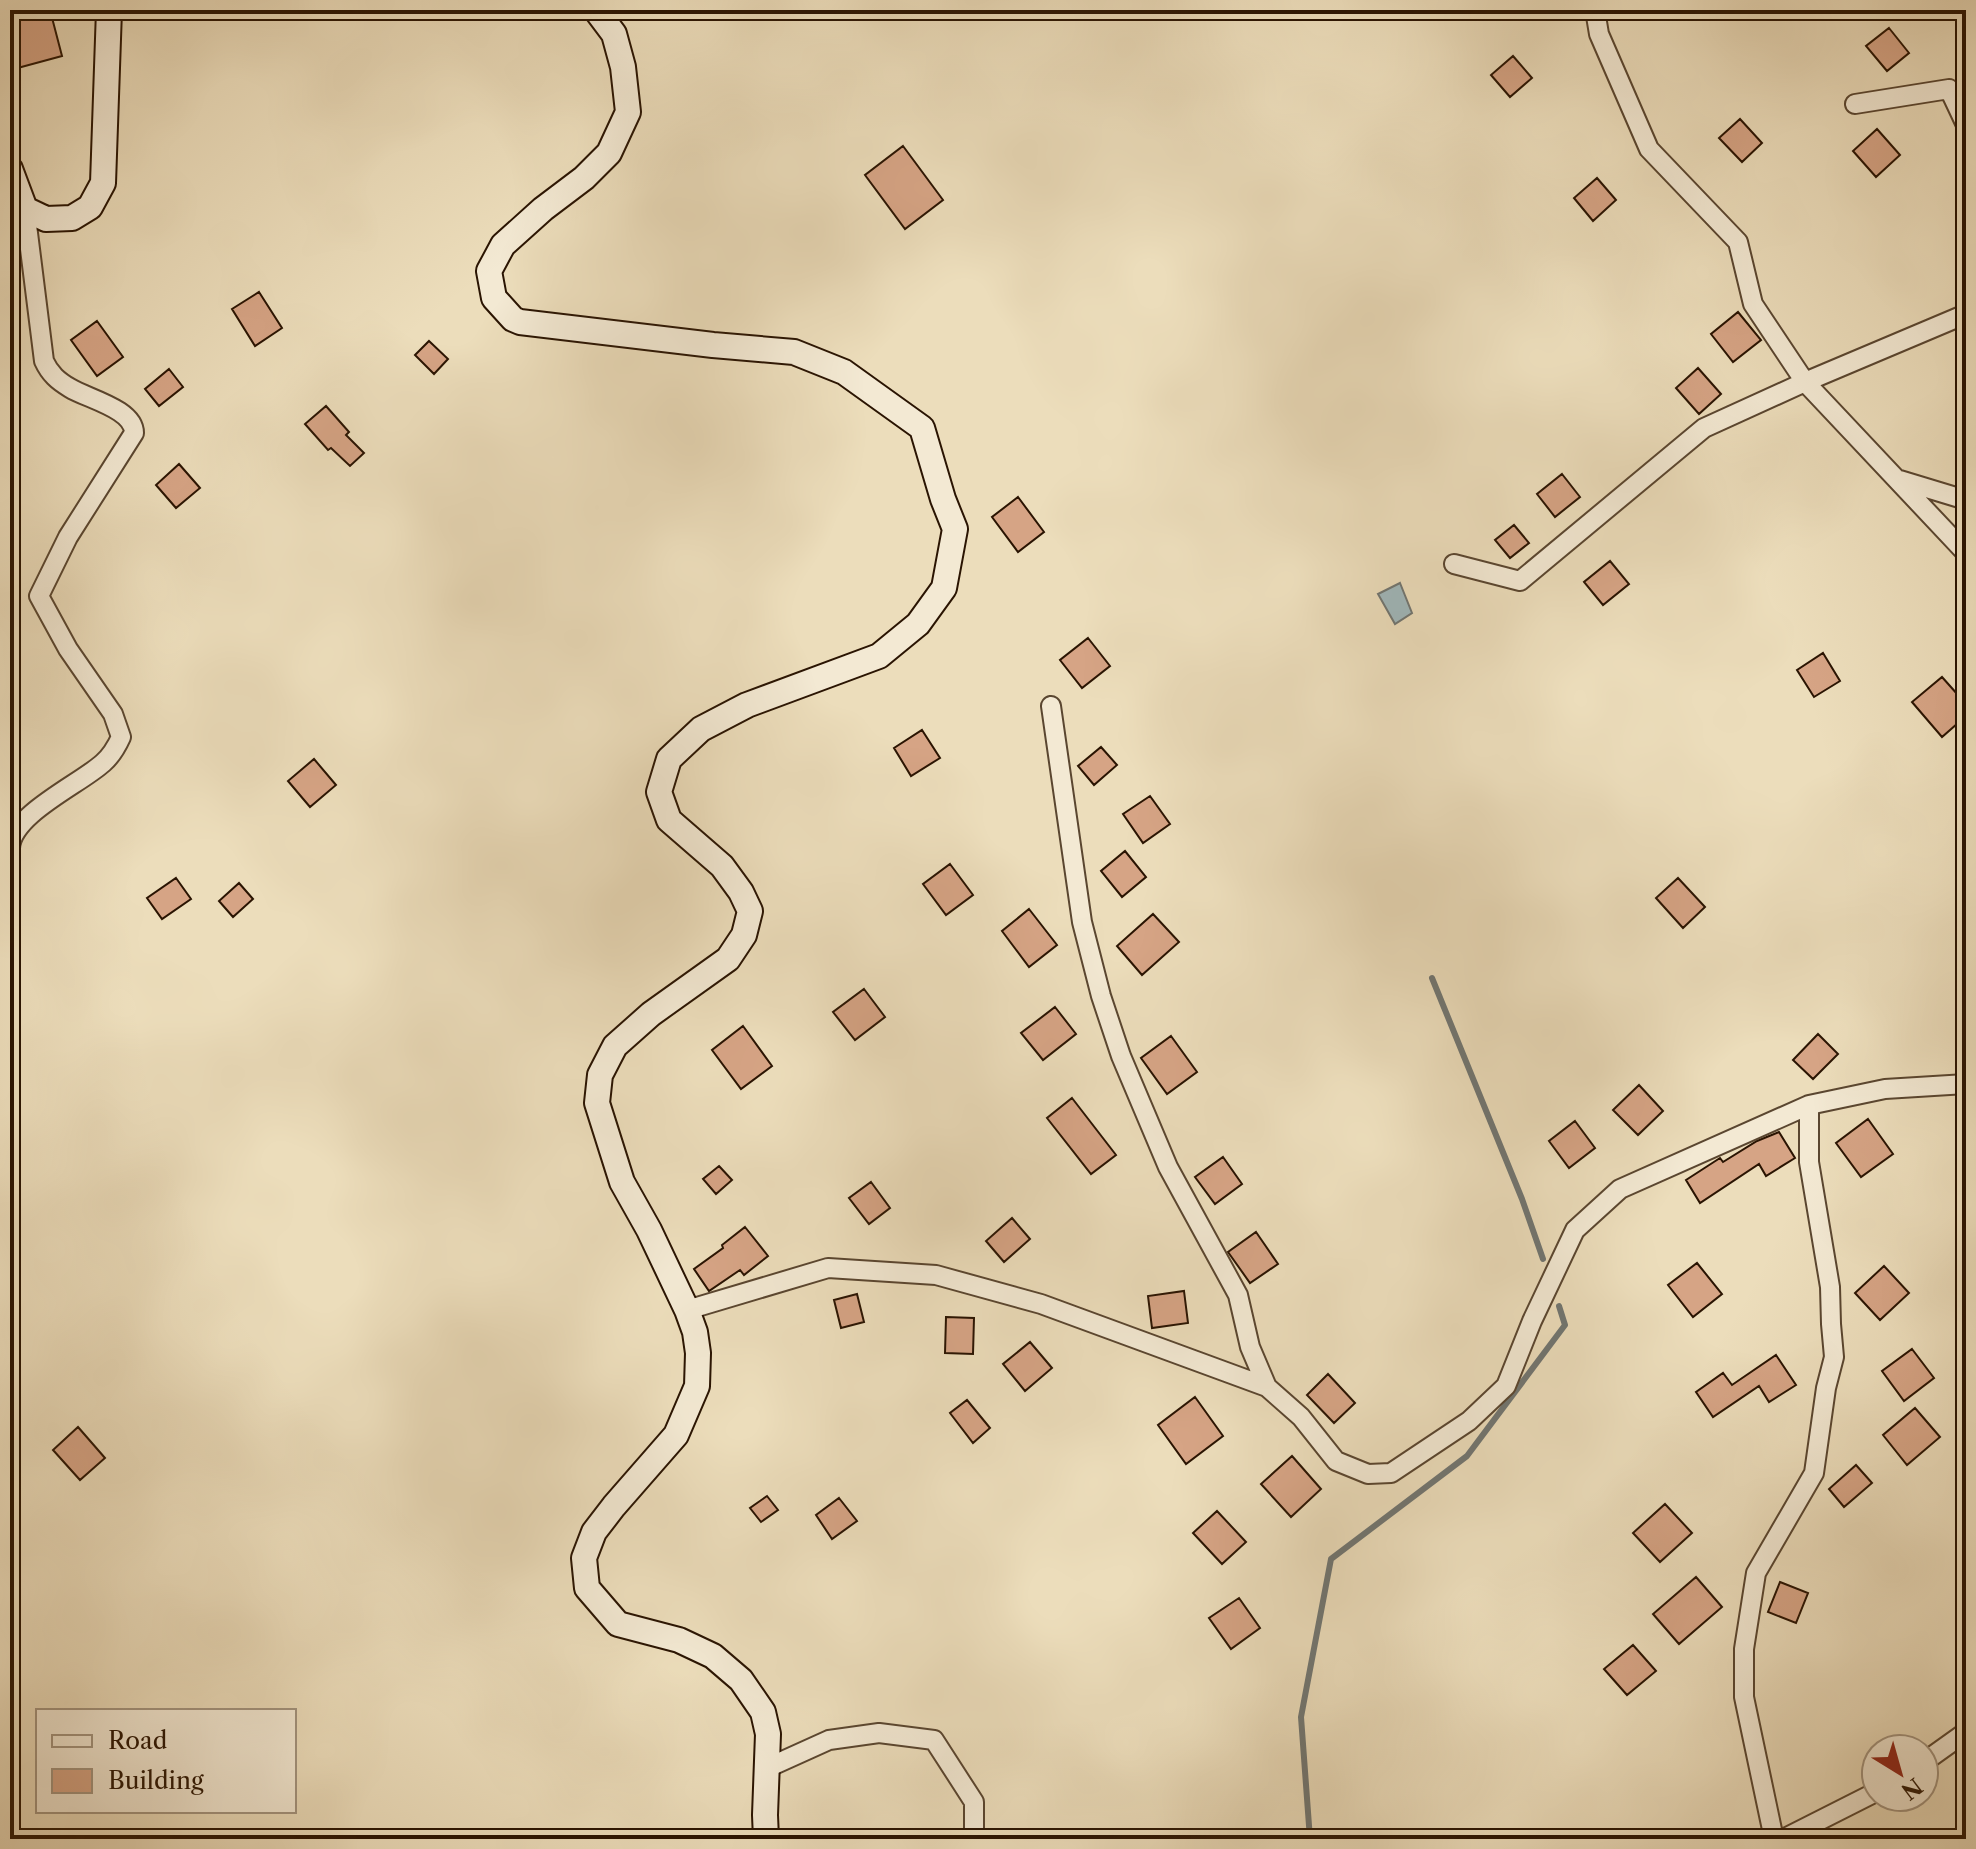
<svg xmlns="http://www.w3.org/2000/svg" width="1976" height="1849" font-family="'Libre Caslon Text',serif">
<style>
.water{fill:#a0b8bc;stroke:#717672;stroke-width:2}
.lines{fill:none;stroke-linecap:round;stroke-linejoin:round}
.stream{stroke:#717672;stroke-width:6}
.building{fill:#d6a485;stroke:#2a1402;stroke-width:2}
.street-casing{stroke:#5a4630;stroke-width:22}
.secondary-casing{stroke:#2a1402;stroke-width:28}
.street{stroke:#f3e9d3;stroke-width:18}
.secondary{stroke:#f3e9d3;stroke-width:24}
</style>
<rect width="100%" height="100%" fill="#ecddbb"/>
<filter id="stains"><feTurbulence type="fractalNoise" baseFrequency=".0025" numOctaves="4"/><feColorMatrix values="0 0 0 0 .2 0 0 0 0 .09 0 0 0 0 .02 0 0 0 .5 -.17"/></filter>
<radialGradient id="worn" r=".72"><stop offset=".6" stop-color="#630" stop-opacity="0"/><stop offset="1" stop-color="#630" stop-opacity=".3"/></radialGradient>
<path class="water" d="M 1400,583 L 1412,613 L 1395,624 L 1378,594 Z"/>
<g class="lines">
<path class="stream" d="M 1432,978 L 1522,1199 L 1543,1259
M 1310,1839 L 1301,1717 L 1331,1559 L 1467,1456 L 1565,1325 L 1559,1306"/>
</g>
<path class="building" d="M 10,10 L 50,10 L 62,56 L 14,69 L 10,52 Z
M 1889,28 L 1909,53 L 1887,71 L 1866,46 Z
M 1513,56 L 1532,78 L 1510,97 L 1491,75 Z
M 1740,119 L 1762,143 L 1742,162 L 1719,138 Z
M 1877,129 L 1900,155 L 1876,177 L 1853,151 Z
M 903,146 L 943,200 L 905,229 L 865,175 Z
M 1597,178 L 1616,200 L 1593,221 L 1574,198 Z
M 259,292 L 282,328 L 255,346 L 232,309 Z
M 1738,312 L 1761,340 L 1733,362 L 1711,334 Z
M 97,321 L 123,357 L 97,376 L 71,340 Z
M 429,341 L 448,359 L 434,374 L 415,355 Z
M 1698,368 L 1721,394 L 1699,414 L 1676,388 Z
M 169,369 L 183,387 L 159,406 L 145,389 Z
M 326,406 L 349,432 L 346,435 L 364,453 L 350,466 L 331,448 L 328,450 L 305,424 Z
M 179,464 L 200,488 L 176,508 L 156,485 Z
M 1562,474 L 1580,497 L 1555,517 L 1537,494 Z
M 1018,497 L 1044,532 L 1018,552 L 992,517 Z
M 1514,525 L 1529,543 L 1510,558 L 1495,540 Z
M 1610,561 L 1629,584 L 1603,605 L 1584,582 Z
M 1088,638 L 1110,666 L 1082,688 L 1060,660 Z
M 1823,653 L 1840,681 L 1814,697 L 1797,670 Z
M 1942,677 L 1966,704 L 1966,716 L 1942,737 L 1912,702 Z
M 922,730 L 940,758 L 911,776 L 894,748 Z
M 1101,747 L 1117,765 L 1094,785 L 1078,766 Z
M 314,759 L 336,785 L 310,807 L 288,781 Z
M 1150,796 L 1170,824 L 1143,843 L 1123,814 Z
M 1125,851 L 1146,877 L 1122,897 L 1101,871 Z
M 950,864 L 973,895 L 946,915 L 923,884 Z
M 176,878 L 191,899 L 162,919 L 147,898 Z
M 1678,878 L 1705,907 L 1683,928 L 1656,898 Z
M 239,883 L 253,899 L 233,917 L 219,901 Z
M 1029,909 L 1057,945 L 1029,967 L 1002,931 Z
M 1153,914 L 1179,942 L 1142,975 L 1117,946 Z
M 864,989 L 885,1017 L 855,1040 L 833,1012 Z
M 1055,1007 L 1076,1034 L 1043,1060 L 1021,1033 Z
M 743,1026 L 772,1066 L 741,1089 L 712,1050 Z
M 1818,1034 L 1838,1054 L 1813,1079 L 1793,1060 Z
M 1171,1036 L 1197,1072 L 1167,1094 L 1141,1058 Z
M 1639,1085 L 1663,1111 L 1638,1135 L 1613,1110 Z
M 1072,1098 L 1116,1155 L 1091,1174 L 1047,1118 Z
M 1868,1119 L 1893,1154 L 1861,1177 L 1836,1143 Z
M 1575,1121 L 1595,1148 L 1569,1168 L 1549,1141 Z
M 1779,1132 L 1795,1158 L 1766,1176 L 1759,1164 L 1700,1203 L 1686,1180 L 1720,1158 L 1723,1162 L 1757,1141 Z
M 1223,1157 L 1242,1184 L 1215,1204 L 1195,1177 Z
M 719,1166 L 732,1180 L 716,1194 L 703,1179 Z
M 871,1182 L 890,1208 L 869,1224 L 849,1198 Z
M 1012,1218 L 1030,1239 L 1004,1262 L 986,1241 Z
M 745,1227 L 768,1256 L 744,1275 L 740,1270 L 709,1291 L 694,1269 L 723,1248 L 722,1245 Z
M 1256,1232 L 1278,1264 L 1250,1283 L 1228,1252 Z
M 1697,1263 L 1722,1294 L 1693,1317 L 1668,1285 Z
M 1884,1266 L 1909,1293 L 1880,1320 L 1855,1293 Z
M 1184,1291 L 1188,1323 L 1152,1328 L 1148,1296 Z
M 857,1294 L 864,1322 L 841,1328 L 834,1300 Z
M 946,1317 L 974,1318 L 973,1354 L 945,1353 Z
M 1030,1342 L 1052,1368 L 1025,1391 L 1003,1364 Z
M 1912,1349 L 1934,1378 L 1904,1401 L 1882,1371 Z
M 1776,1355 L 1796,1385 L 1769,1402 L 1759,1386 L 1713,1417 L 1696,1392 L 1723,1373 L 1732,1385 Z
M 1328,1374 L 1355,1403 L 1334,1423 L 1307,1395 Z
M 1195,1397 L 1223,1436 L 1186,1464 L 1158,1425 Z
M 967,1400 L 990,1428 L 973,1443 L 950,1413 Z
M 1915,1408 L 1940,1437 L 1907,1465 L 1883,1435 Z
M 78,1427 L 105,1458 L 80,1480 L 53,1450 Z
M 1292,1456 L 1321,1489 L 1291,1517 L 1261,1484 Z
M 1856,1465 L 1872,1483 L 1844,1507 L 1829,1489 Z
M 767,1496 L 778,1510 L 761,1522 L 750,1508 Z
M 839,1498 L 857,1521 L 832,1539 L 816,1515 Z
M 1665,1504 L 1692,1533 L 1660,1562 L 1633,1533 Z
M 1217,1511 L 1246,1542 L 1222,1564 L 1193,1533 Z
M 1696,1577 L 1722,1607 L 1679,1644 L 1653,1614 Z
M 1780,1582 L 1808,1593 L 1796,1623 L 1768,1612 Z
M 1239,1598 L 1260,1628 L 1231,1649 L 1209,1618 Z
M 1633,1645 L 1656,1671 L 1627,1695 L 1604,1669 Z"/>
<g class="lines">
<g class="street-casing">
<path id="street" d="M 1855,104 L 1949,89 L 1966,125
M 1966,314 L 1805,382 L 1966,553
M 1900,480 L 1966,500
M 1454,564 L 1520,581 L 1704,428 L 1805,382 L 1753,304 L 1738,242 L 1649,149 L 1599,34 L 1595,10
M 1051,706 L 1082,922 L 1101,996 L 1121,1056 L 1168,1167 L 1238,1295 L 1250,1347 L 1267,1387
M 10,848 C 12,814 80,784 103,763 C 111,756 116,748 121,737 L 113,714 L 68,649 L 39,596 L 68,537 L 134,433 C 134,409 88,399 70,388 C 58,381 50,374 44,361 L 25,209
M 687,1310 L 828,1268 L 936,1275 L 1041,1304 L 1267,1387 L 1301,1417 L 1336,1461 L 1368,1474 L 1391,1473 L 1469,1421 L 1506,1386 L 1532,1321 L 1575,1230 L 1620,1189 L 1809,1105 L 1885,1089 L 1966,1084
M 1924,1762 L 1966,1732
M 767,1768 L 829,1740 L 879,1733 L 934,1740 L 974,1802 L 974,1839
M 1774,1839 L 1744,1697 L 1744,1649 L 1756,1573 L 1814,1473 L 1826,1388 L 1834,1357 L 1831,1324 L 1830,1287 L 1809,1162 L 1809,1105
M 1783,1839 L 1876,1792"/>
</g>
<g class="secondary-casing">
<path id="secondary" d="M 596,10 L 614,34 L 623,67 L 628,112 L 609,153 L 584,178 L 543,209 L 503,245 L 489,271 L 494,298 L 513,319 L 520,322 L 713,345 L 794,352 L 844,372 L 922,428 L 943,499 L 955,529 L 944,588 L 918,624 L 879,656 L 747,705 L 701,729 L 669,759 L 659,792 L 669,820 L 722,866 L 741,892 L 750,911 L 744,935 L 728,959 L 651,1014 L 615,1046 L 600,1075 L 597,1103 L 622,1182 L 649,1230 L 687,1310 L 695,1332 L 698,1353 L 697,1386 L 676,1435 L 614,1506 L 594,1532 L 584,1558 L 587,1588 L 618,1624 L 679,1640 L 713,1656 L 741,1680 L 763,1712 L 768,1734 L 765,1815 L 766,1839
M 10,169 L 25,209 L 46,219 L 72,218 L 90,207 L 103,183 L 109,10"/>
</g>
<use href="#street" class="street"/>
<use href="#secondary" class="secondary"/>
</g>
<rect width="1976" height="1849" fill="none" stroke="#ecddbb" stroke-width="40"/>
<rect x="12" y="12" width="1952" height="1825" fill="none" stroke="#2a1402" stroke-width="4"/>
<rect x="20" y="20" width="1936" height="1809" fill="none" stroke="#2a1402" stroke-width="2"/>
<rect x="36" y="1709" width="260" height="104" fill="#f3e9d3" stroke="#a3947f" stroke-width="2"/>
<rect x="52" y="1735" width="40" height="12" fill="#f3e9d3" stroke="#a3947f" stroke-width="2"/>
<text x="108" y="1749" font-size="24" fill="#2a1402">Road</text>
<rect x="52" y="1769" width="40" height="24" fill="#d6a485" stroke="#a3947f" stroke-width="2"/>
<text x="108" y="1789" font-size="24" fill="#2a1402">Building</text>
<g transform="translate(1900 1773) rotate(143)"><circle r="38" fill="#f3e9d3" stroke="#a3947f" stroke-width="2"/>
<path d="M0-6L14 30L0 20L-14 30Z" fill="#8f2418"/>
<text y="-12" font-size="22" font-weight="bold" text-anchor="middle" fill="#2a1402">N</text>
</g>
<rect width="100%" height="100%" filter="url(#stains)"/>
<rect width="100%" height="100%" fill="url(#worn)"/>
</svg>
